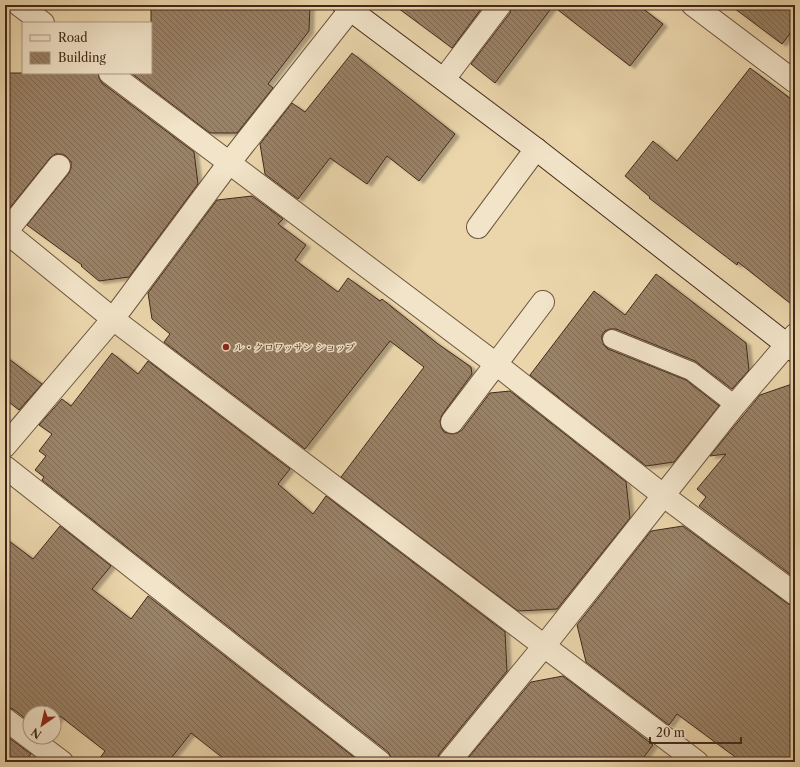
<svg xmlns="http://www.w3.org/2000/svg" width="800" height="767" font-family="'Libre Caslon Text','Noto Serif JP',serif">
<style>
.building{fill:url(#building-back-hatch);stroke:#42281a;filter:url(#shadow)}
.lines{fill:none;stroke-linecap:round;stroke-linejoin:round}
.lane-casing{stroke:#6c543e;stroke-width:20}
.street-casing{stroke:#6c543e;stroke-width:24}
.secondary-casing{stroke:#42281a;stroke-width:24}
.lane{stroke:#f2e4c9;stroke-width:18}
.street{stroke:#f2e4c9;stroke-width:22}
.secondary{stroke:#f2e4c9;stroke-width:22}
.poi-dot{fill:#8f2418;stroke:#f2e4c9;stroke-width:1.5}
.labels{text-anchor:middle;stroke-width:3;stroke-linejoin:round;paint-order:stroke}
.poi-label{font-size:10px;fill:#42281a;stroke:#f2e4c9;text-anchor:start}
</style>
<defs>
<pattern id="building-back-hatch" width="6" height="6" patternUnits="userSpaceOnUse"><rect width="6" height="6" fill="#9a8266"/><path d="M-1 5l2 2M0 0l6 6M5-1l2 2" fill="none" stroke="#7f6a53"/></pattern>
<filter id="shadow"><feDropShadow dx="4.5" dy="2.5" stdDeviation="1" flood-color="#0004"/></filter>
</defs>
<rect width="100%" height="100%" fill="#ebd6ac"/>
<filter id="stains"><feTurbulence type="fractalNoise" baseFrequency=".005" numOctaves="4"/><feColorMatrix values="0 0 0 0 .2 0 0 0 0 .09 0 0 0 0 .02 0 0 0 .5 -.17"/></filter>
<radialGradient id="worn" r=".72"><stop offset=".6" stop-color="#630" stop-opacity="0"/><stop offset="1" stop-color="#630" stop-opacity=".3"/></radialGradient>
<path class="building" d="M 151,5 L 310,5 L 309,31 L 268,84 L 273,88 L 237,133 L 210,133 L 131,73 L 151,73 Z
M 394,5 L 484,5 L 452,48 Z
M 512,5 L 638,5 L 663,24 L 630,66 L 553,6 L 495,83 L 471,64 L 510,13 Z
M 730,5 L 795,5 L 795,27 L 782,44 Z
M 352,53 L 455,134 L 419,181 L 387,156 L 367,184 L 330,158 L 298,199 L 265,174 L 260,144 L 292,103 L 305,112 Z
M 750,68 L 795,102 L 795,307 L 738,262 L 737,265 L 649,198 L 650,197 L 625,176 L 653,141 L 677,161 Z
M 5,73 L 98,73 L 99,78 L 102,83 L 194,152 L 198,184 L 129,277 L 99,281 L 81,266 L 82,265 L 27,225 L 69,173 L 71,168 L 71,162 L 66,156 L 61,154 L 55,154 L 50,158 L 8,210 L 5,208 Z
M 252,196 L 283,219 L 278,224 L 306,245 L 295,260 L 338,292 L 348,278 L 380,301 L 382,299 L 438,344 L 471,367 L 472,374 L 442,415 L 440,421 L 441,427 L 444,432 L 451,434 L 457,433 L 462,430 L 490,393 L 510,391 L 626,482 L 630,518 L 557,609 L 518,611 L 341,477 L 424,367 L 390,341 L 305,449 L 164,342 L 170,334 L 152,319 L 148,293 L 217,200 Z
M 656,274 L 746,343 L 749,370 L 732,389 L 695,361 L 616,329 L 610,329 L 605,331 L 602,335 L 602,340 L 604,345 L 608,349 L 686,380 L 719,406 L 674,462 L 646,466 L 530,375 L 594,291 L 625,315 Z
M 112,353 L 138,374 L 148,361 L 290,469 L 278,484 L 313,514 L 326,496 L 505,632 L 507,671 L 439,754 L 437,762 L 392,762 L 391,757 L 388,752 L 76,507 L 42,480 L 44,477 L 35,470 L 46,456 L 39,451 L 52,434 L 39,425 L 62,399 L 71,406 Z
M 5,356 L 42,384 L 19,410 L 5,399 Z
M 795,383 L 795,578 L 699,506 L 706,497 L 697,489 L 726,454 L 710,456 L 760,395 Z
M 60,526 L 111,566 L 92,589 L 131,619 L 148,596 L 360,762 L 228,762 L 191,733 L 168,762 L 97,762 L 105,751 L 60,716 L 54,724 L 54,713 L 30,713 L 30,722 L 13,709 L 5,707 L 5,538 L 33,559 Z
M 683,526 L 788,604 L 795,606 L 795,762 L 742,762 L 677,714 L 669,725 L 586,662 L 577,625 L 651,531 Z
M 563,676 L 653,745 L 640,762 L 465,762 L 531,682 Z
M 5,735 L 31,754 L 24,762 L 5,762 Z"/>
<g class="lines">
<g class="lane-casing">
<path id="lane" d="M 612,339 L 691,371 L 735,405"/>
</g>
<g class="street-casing">
<path id="street" d="M 19,5 L 43,23
M 693,5 L 795,82
M 110,73 L 496,364 L 664,496 L 795,594
M 444,79 L 500,5
M 478,227 L 536,149
M 5,231 L 113,319 L 697,762
M 6,232 L 59,166
M 452,422 L 543,302
M 5,446 L 113,319 L 229,163 L 354,5
M 5,467 L 380,762
M 5,719 L 62,762
M 449,762 L 544,646 L 735,405 L 795,335"/>
</g>
<g class="secondary-casing">
<path id="secondary" d="M 344,5 L 536,149 L 795,351"/>
</g>
<use href="#lane" class="lane"/>
<use href="#street" class="street"/>
<use href="#secondary" class="secondary"/>
</g>
<circle class="poi-dot" cx="226" cy="347" r="4"/>
<g class="labels">
<g class="poi-label">
<text x="234" y="351">ル・クロワッサン ショップ</text>
</g>
</g>
<rect width="800" height="767" fill="none" stroke="#ebd6ac" stroke-width="20"/>
<rect x="6" y="6" width="788" height="755" fill="none" stroke="#42281a" stroke-width="2"/>
<rect x="10" y="10" width="780" height="747" fill="none" stroke="#42281a"/>
<rect x="22" y="22" width="130" height="52" fill="#f2e4c9" stroke="#ac9983"/>
<rect x="30" y="35" width="20" height="6" fill="#f2e4c9" stroke="#ac9983"/>
<text x="58" y="42" font-size="12" fill="#42281a">Road</text>
<rect x="30" y="52" width="20" height="12" fill="url(#building-back-hatch)" stroke="#ac9983"/>
<text x="58" y="62" font-size="12" fill="#42281a">Building</text>
<g transform="translate(42 725) rotate(214)"><circle r="19" fill="#f2e4c9" stroke="#ac9983"/>
<path d="M0-3L7 15L0 10L-7 15Z" fill="#8f2418"/>
<text y="-6" font-size="11" font-weight="bold" text-anchor="middle" fill="#42281a">N</text>
</g>
<path d="M650 737v6h91v-6" fill="none" stroke="#42281a" stroke-width="2"/>
<text x="656" y="737" font-size="12" fill="#42281a" stroke="#f2e4c9" stroke-width="3" paint-order="stroke">20 m</text>
<rect width="100%" height="100%" filter="url(#stains)"/>
<rect width="100%" height="100%" fill="url(#worn)"/>
</svg>
